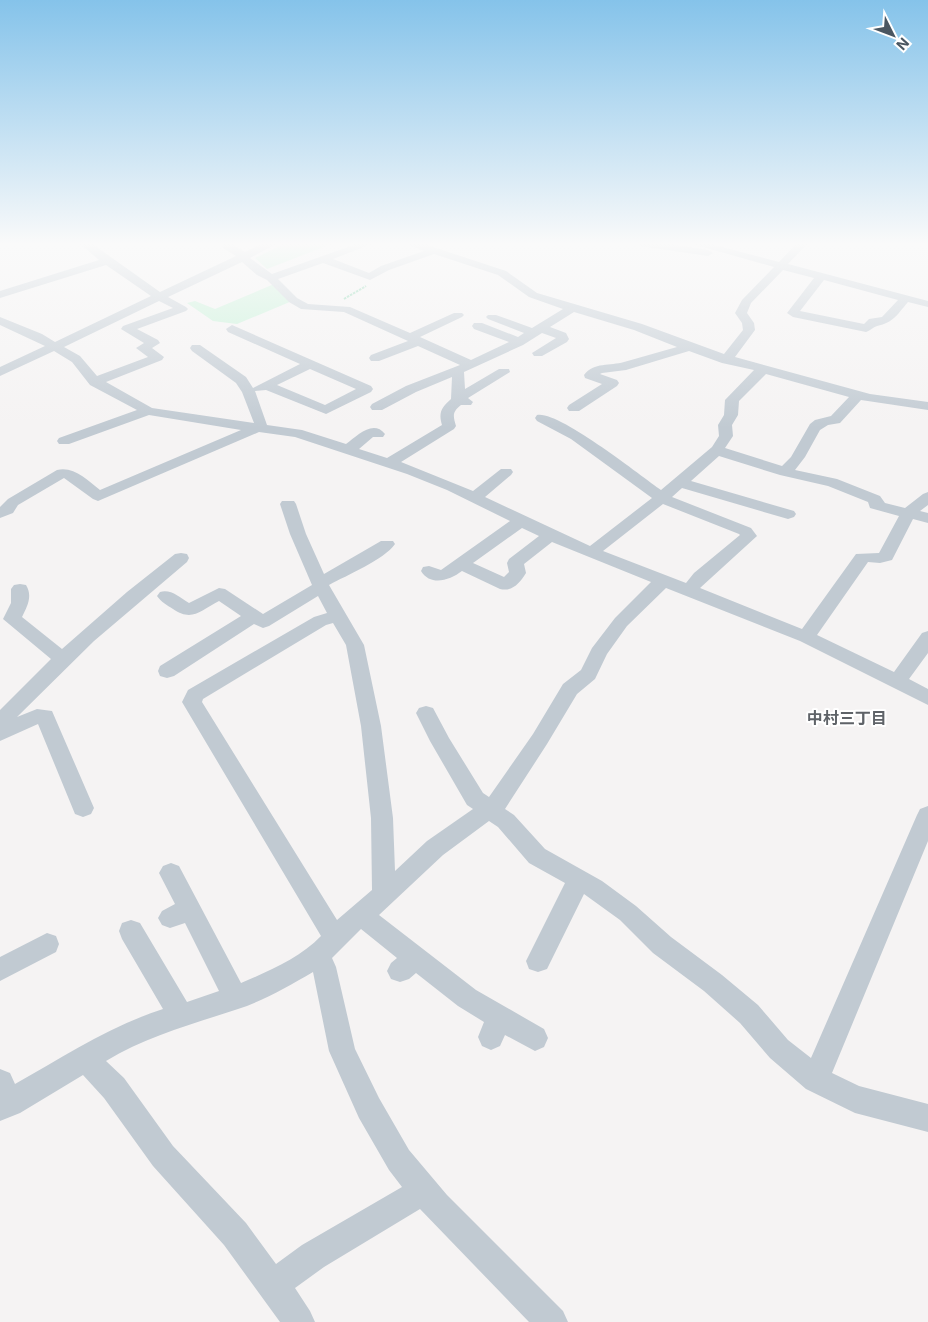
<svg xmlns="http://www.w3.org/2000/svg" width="928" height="1322" font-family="Inter,'Noto Sans JP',sans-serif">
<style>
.green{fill:#c3f1d5}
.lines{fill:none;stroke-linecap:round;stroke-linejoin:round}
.path{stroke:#7ad0a6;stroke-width:2;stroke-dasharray:2.5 1;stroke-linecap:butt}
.minor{fill:#c1cad2;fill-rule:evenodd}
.labels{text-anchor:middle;stroke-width:4;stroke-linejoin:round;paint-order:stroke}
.neighbourhood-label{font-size:16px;font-weight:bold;fill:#5f6368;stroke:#fff}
</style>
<rect width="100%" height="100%" fill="#f5f3f3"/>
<path class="green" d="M 286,243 L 334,243 L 267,269 L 255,258 Z
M 274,284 L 292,301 L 237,324 L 213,321 L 187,303 L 195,301 L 215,309 Z"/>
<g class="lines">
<path class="path" d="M 344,299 L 366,286"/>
<path class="minor" d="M 79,243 L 91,243 L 160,292 L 236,256 L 223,248 L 223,243 L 233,243 L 233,245 L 245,252 L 264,243 L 278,243 L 250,258 L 272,274 L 359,243 L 374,243 L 333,259 L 369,273 L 381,266 L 424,251 L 405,243 L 421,243 L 506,271 L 537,293 L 642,324 L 724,354 L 743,330 L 742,323 L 735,313 L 742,300 L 774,267 L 689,243 L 707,243 L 779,262 L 797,243 L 808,243 L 788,264 L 928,301 L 928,307 L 908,302 C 896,316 894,322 877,326 C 873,327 870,331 866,332 L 793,317 L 787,313 L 814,278 L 783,270 L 751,303 L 747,313 L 754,323 L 755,330 L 735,357 L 870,394 L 928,402 L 928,410 L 861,400 L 840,423 L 828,425 L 820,430 L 805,457 L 795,470 L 837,479 L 880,496 L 885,503 L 905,508 L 923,494 L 928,492 L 928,505 L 920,511 L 928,513 L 928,523 L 913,519 L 892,560 L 880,563 L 868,562 L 817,635 L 894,672 L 922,633 L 928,631 L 928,653 L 909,679 L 928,689 L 928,705 L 800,641 L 666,588 L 627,626 L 607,654 L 595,679 L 577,694 L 547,744 L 505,809 L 514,815 L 545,849 L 602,881 L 636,906 L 671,937 L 722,975 L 758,1005 L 788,1040 L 811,1058 L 917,815 L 920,809 L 928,806 L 928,841 L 832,1073 L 859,1086 L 928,1104 L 928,1132 L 855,1113 L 806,1089 L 770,1058 L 740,1023 L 704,991 L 653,953 L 620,920 L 584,894 L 547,969 L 538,972 L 529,969 L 526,961 L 565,883 L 529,863 L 498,827 L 489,821 L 443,855 L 379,915 L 476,990 L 544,1029 L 548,1038 L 544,1047 L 535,1051 L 505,1035 L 500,1046 L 491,1050 L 482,1046 L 478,1037 L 484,1022 L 458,1006 L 416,973 L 409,979 L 400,982 L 391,979 L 387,971 L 391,963 L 397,958 L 361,929 L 332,958 L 336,967 L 355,1049 L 379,1098 L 409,1150 L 447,1195 L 563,1311 L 568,1322 L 529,1322 L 420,1209 L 324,1267 L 295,1288 L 310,1311 L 315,1322 L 280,1322 L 224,1245 L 153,1166 L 104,1098 L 83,1075 L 20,1113 L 0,1121 L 0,1069 L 10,1073 L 15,1084 C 63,1057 110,1026 163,1009 L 122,939 L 119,931 L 122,923 L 131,920 L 140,923 L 187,1002 L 219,991 L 185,923 L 170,928 L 162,925 L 158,918 L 162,911 L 175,904 L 159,873 L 163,866 L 171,863 L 179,866 L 241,983 C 269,971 300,958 321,936 L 182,702 L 188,690 L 314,617 L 327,613 L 318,596 L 269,626 L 263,628 L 254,624 L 174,676 L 167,678 L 160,676 L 158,671 L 160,666 L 241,616 L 219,601 C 200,611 192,622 173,609 C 167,605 161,602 157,596 L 160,592 C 171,589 179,597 189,603 L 219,588 L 225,589 L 263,614 L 312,585 L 290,534 L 280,504 L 282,501 L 294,501 L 296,504 L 306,534 L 324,574 L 381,541 L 393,541 L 395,544 C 384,560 347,575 329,585 L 364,645 L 381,726 L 393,818 L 395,871 L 427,841 L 473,809 L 467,805 L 430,741 L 416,713 L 419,708 L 426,706 L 433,708 L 449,738 L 483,793 L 489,797 L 533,734 L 563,684 L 581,670 L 592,648 L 615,618 L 651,582 L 552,542 L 524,564 L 526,573 C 520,583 512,592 500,589 L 462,571 C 450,580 431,587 421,571 L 423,567 L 429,566 L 441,570 L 510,521 L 447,490 L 407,474 L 295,437 L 259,432 L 98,501 L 93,499 L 64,478 L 18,505 L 13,513 L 0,518 L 0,507 L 8,499 L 57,470 C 74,466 87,480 100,490 L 241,430 L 149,415 L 69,444 L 59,444 L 57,441 L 59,438 L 137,410 L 90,385 L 72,362 L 54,351 L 0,376 L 0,367 L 45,346 L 0,325 L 0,317 L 42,334 L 55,342 L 151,296 L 106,265 L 0,298 L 0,291 L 99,260 ZM 434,254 L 498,275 L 529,297 L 563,309 L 532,328 L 496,315 L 488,315 L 486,317 L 488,319 L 524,333 L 518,337 L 482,323 L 474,323 L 472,326 L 474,329 L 509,342 L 471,360 L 420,337 L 462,317 L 464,315 L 462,313 L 454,313 L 410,333 L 350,307 L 308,304 L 297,298 L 278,279 L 323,263 L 370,280 L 389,270 ZM 242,262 L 257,275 L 267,280 L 289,302 L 301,309 L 344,312 L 408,341 L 371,355 L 369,358 L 371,361 L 379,361 L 418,346 L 460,365 L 406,386 L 372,404 L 370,407 L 372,410 L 382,410 L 416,392 L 452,377 L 451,399 C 442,407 438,412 442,425 L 387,458 L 359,449 L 373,437 L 383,437 L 385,434 C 373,419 357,436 346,444 L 302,430 L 267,425 L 255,391 L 266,390 L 326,414 L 371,392 L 373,389 L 371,386 L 232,325 L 226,329 L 228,332 L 300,364 L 253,388 L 246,377 L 200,345 L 192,345 L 190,348 L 192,351 L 236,383 L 242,392 L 254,423 L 152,408 L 106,382 L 162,360 L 164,357 L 152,348 L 160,343 L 158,340 L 137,329 L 186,311 L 188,309 L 186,307 L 168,297 ZM 824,280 L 898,300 L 882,317 L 869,319 L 864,324 L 800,311 ZM 159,301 L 173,308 L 123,326 L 121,329 L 144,343 L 136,348 L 148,357 L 97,376 L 80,356 L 64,347 ZM 574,312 L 634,330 L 677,347 C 659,352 642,357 624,362 C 610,366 594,362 584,375 L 585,378 L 602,384 L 569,405 L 567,408 L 569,411 L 579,411 L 617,386 L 619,383 L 617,380 L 600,374 L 602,373 L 626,370 L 689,351 L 722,363 L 754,370 L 725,400 L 724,415 L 718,425 L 719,436 L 712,447 L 661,490 C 641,476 558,410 537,415 L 535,418 L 537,421 L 571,439 L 652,498 L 590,546 L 485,497 L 511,475 L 513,472 L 511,469 L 501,469 L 473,491 L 401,462 L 454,429 L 456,426 C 453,416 452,412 461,405 L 471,405 L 473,402 L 468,398 L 510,372 L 509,369 L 499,369 L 465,389 L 464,372 L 523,345 L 542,333 L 556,338 L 532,353 L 534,356 L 542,356 L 567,342 L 569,339 L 566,333 L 550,327 ZM 310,369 L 356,389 L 325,405 L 277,385 ZM 766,374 L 849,397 L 831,416 L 815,420 L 810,424 L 791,457 L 782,466 L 725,448 L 733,436 L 732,425 L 738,415 L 739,401 ZM 719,456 L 780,475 L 828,486 L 868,502 L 870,508 L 899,516 L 879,553 L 856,554 L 802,629 L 700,588 L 757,536 L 751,528 L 672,497 L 682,488 L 788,519 L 794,517 L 796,514 L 794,511 L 691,481 ZM 663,504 L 739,534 L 740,535 L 694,573 L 686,583 L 603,551 ZM 522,528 L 539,536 L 509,559 L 507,563 L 509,572 L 504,577 L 473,563 ZM 333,623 L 346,645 L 361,726 L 371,818 L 372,890 L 337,920 L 202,702 L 203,699 L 326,625 ZM 313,972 L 329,1051 L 359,1118 L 389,1170 L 402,1187 L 302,1245 L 276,1264 L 246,1223 L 173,1146 L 124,1078 L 106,1061 C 147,1036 193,1024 238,1009 C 263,1001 289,986 313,972 Z
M 635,243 L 663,243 L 708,250 L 713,253 L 708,256 L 640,246 Z
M 181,553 L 187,554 L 189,558 L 187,562 L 94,641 L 17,717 L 37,709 L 52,711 L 94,808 L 91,814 L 83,817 L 75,814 L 38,724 L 0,741 L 0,710 L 51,659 L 3,619 L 11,603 L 11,589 L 14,585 L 20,584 L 26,585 C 33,596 27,607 22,617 L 62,649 L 127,592 L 175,554 Z
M 47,933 L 56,936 L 59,944 L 56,952 L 0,981 L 0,957 Z"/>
</g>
<linearGradient id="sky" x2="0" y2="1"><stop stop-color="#85c3ea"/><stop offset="0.57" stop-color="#fafafa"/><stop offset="1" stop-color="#fafafa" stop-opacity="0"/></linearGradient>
<rect width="928" height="428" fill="url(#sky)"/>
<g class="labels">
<g class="neighbourhood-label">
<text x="847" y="724">中村三丁目</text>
</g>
</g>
<g transform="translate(893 35) rotate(132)" stroke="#ffffff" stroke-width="4" paint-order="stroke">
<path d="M0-4L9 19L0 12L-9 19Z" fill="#4a5661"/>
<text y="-8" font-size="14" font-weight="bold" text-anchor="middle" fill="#4a5661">N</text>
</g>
</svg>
